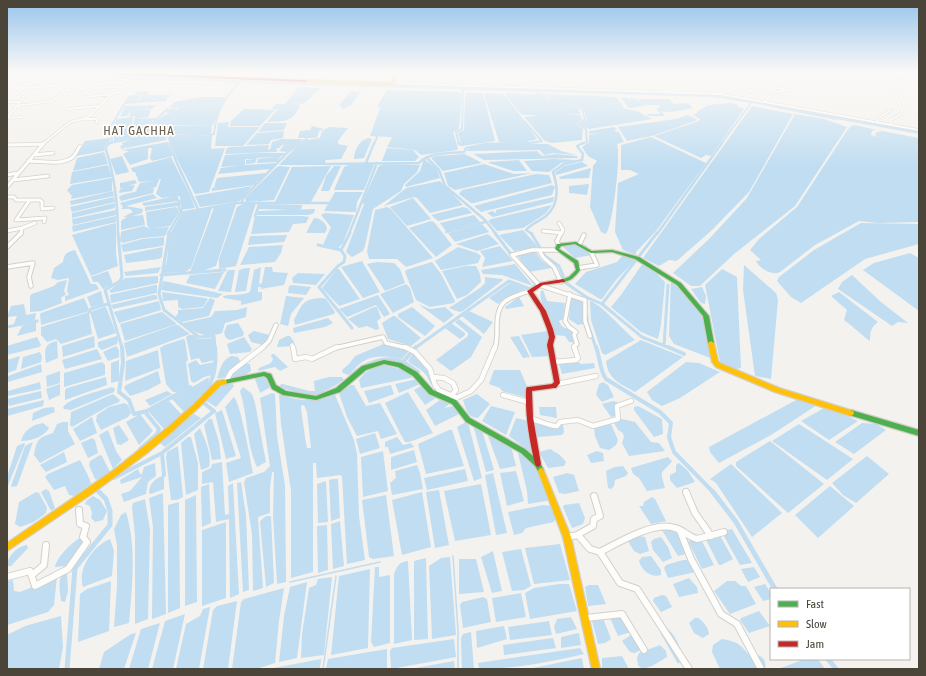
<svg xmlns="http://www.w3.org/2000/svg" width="926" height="676" font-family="'Asap Condensed',sans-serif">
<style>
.water{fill:#c0ddf1;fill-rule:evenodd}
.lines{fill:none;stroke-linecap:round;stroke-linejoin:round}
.stream{stroke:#c0ddf1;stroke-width:1.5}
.canal-far4{stroke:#c0ddf1;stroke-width:2}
.canal-far3{stroke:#c0ddf1;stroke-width:2.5}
.canal-far2{stroke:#c0ddf1;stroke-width:3}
.canal-far1{stroke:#c0ddf1;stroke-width:4}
.canal{stroke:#c0ddf1;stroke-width:5}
.street-far4-casing{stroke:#d2d0cb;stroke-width:3}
.street-far3-casing{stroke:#d2d0cb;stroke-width:4.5}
.street-far2-casing{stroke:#d2d0cb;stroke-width:5.5}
.street-far1-casing{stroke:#d2d0cb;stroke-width:6}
.street-casing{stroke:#d2d0cb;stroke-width:8}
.fast-casing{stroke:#d3cfc5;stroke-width:2.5}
.slow-casing{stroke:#d3cfc5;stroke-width:2.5}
.jam-casing{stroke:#d3cfc5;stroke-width:2.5}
.street-far4{stroke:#fdfdfc;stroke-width:2}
.street-far3{stroke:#fdfdfc;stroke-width:3}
.street-far2{stroke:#fdfdfc;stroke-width:3.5}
.street-far1{stroke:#fdfdfc;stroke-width:4.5}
.street{stroke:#fdfdfc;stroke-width:6}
.fast{fill:#4caf50;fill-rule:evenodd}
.slow{fill:#ffc107;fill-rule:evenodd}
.jam{fill:#c62828;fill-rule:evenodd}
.labels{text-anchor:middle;stroke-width:3.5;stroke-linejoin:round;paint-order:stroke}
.far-neighbourhood-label{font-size:13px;letter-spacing:1px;fill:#6e6250;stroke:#fff}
</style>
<rect width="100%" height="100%" fill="#f4f2ee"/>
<path class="water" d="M 80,73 L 265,81 L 268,81 L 268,83 L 275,81 L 303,82 L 709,94 L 737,97 L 919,131 L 919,134 L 836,119 L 836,120 L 757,104 L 713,97 L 140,80 Z
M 305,87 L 321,88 L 303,104 L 290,103 L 300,105 C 293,123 284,121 267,122 L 276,111 L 279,110 L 271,109 L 276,104 L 285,104 L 298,88 Z
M 387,90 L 460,92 L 462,94 L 459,129 L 453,132 L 458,148 L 457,150 L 421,155 L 415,150 L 387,147 L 392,138 L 390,137 L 370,136 L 380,108 L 377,106 Z
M 150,91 L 147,95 L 171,95 L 163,101 L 153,101 L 157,96 L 151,101 L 137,102 L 143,95 L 142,95 L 136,102 L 125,102 L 128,96 L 139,94 L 132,92 Z
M 351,91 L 361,92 L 351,105 L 343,109 L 339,105 Z
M 465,93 L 483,93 L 495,141 L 462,146 L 458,133 L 464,130 Z
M 488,93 L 503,94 L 518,112 L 537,139 L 522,143 L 499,142 L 484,94 Z
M 508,93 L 542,95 L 549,101 L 577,108 L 581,114 L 567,115 L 580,115 L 582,119 L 575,124 L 583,129 L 582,140 L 552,143 L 545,141 L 524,117 L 540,115 L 522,115 L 505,95 Z
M 547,94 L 616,97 L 625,109 L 637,111 L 652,119 L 589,129 L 579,124 L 587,119 L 583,108 L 551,99 Z
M 201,97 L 225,97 L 213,125 L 161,125 L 152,132 L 148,132 L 150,133 L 147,136 L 137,137 L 138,133 L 144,133 L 143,132 C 153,125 160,116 170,113 L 164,112 L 168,109 L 177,108 L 174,112 L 179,108 L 207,107 L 169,108 L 174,102 Z
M 622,97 L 628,98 L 630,101 L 630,98 L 638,99 L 639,101 L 640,99 L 669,99 L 674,104 L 688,103 L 693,108 C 683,110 664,115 656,109 L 661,106 C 650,102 638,108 628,108 L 622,99 Z
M 730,103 L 737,104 L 737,106 L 744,109 L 711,156 L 706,155 L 701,158 L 654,136 L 699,121 L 700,119 L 693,115 L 697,113 L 698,111 L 708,105 Z
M 156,105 L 152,109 L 141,110 L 151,110 L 148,117 L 137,119 L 156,118 L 154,120 L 151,121 L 153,121 L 150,124 L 138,126 L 148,126 L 137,132 L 131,128 L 136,127 L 133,127 L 135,116 L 129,117 L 131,111 L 127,116 L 120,117 L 122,114 L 127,114 L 122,114 L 122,111 L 125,110 L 123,110 L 124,106 Z
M 752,106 L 793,114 L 749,192 L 712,230 L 679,259 L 676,261 L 669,260 L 659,266 L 643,258 Z
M 244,109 L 275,110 L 260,126 L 230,126 L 231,121 Z
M 795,114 L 824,119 L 847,127 L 795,206 L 734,254 L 700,286 L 691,286 L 673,273 L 710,238 L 747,198 Z
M 688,115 L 698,120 L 652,136 L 627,141 L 618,127 L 676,119 Z
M 133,117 L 132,126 L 127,129 L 135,132 L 134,137 L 114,142 L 114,137 L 117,136 L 113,137 L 113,125 L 117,119 Z
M 229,122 L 228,127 L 260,127 L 243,146 L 215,146 L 218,123 Z
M 265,123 L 287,123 L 284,130 L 258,132 Z
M 212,125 L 211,134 L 152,135 L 162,126 Z
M 855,125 L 876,130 L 872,131 L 871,135 L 886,139 L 876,136 L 875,133 L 882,131 L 919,138 L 919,222 L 877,223 L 859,221 L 815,245 L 780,272 C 772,276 760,269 756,261 L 761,260 L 750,250 L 759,239 L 797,207 L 846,132 L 851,126 Z
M 312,126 L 324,129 L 319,131 L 317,138 L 298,138 L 300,131 L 310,130 Z
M 329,127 L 348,128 L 338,141 L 338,144 L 348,146 L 341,159 L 326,160 L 325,161 L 327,165 L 279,165 L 298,145 L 307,140 L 320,138 L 322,131 Z
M 614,127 L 617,129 L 614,131 L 619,132 L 624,142 L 617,144 C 621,156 613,224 606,234 L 601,232 L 590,207 L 593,166 L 597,161 L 588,156 L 582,147 L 589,142 L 589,135 L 600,133 L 589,134 L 589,131 Z
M 284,131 L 283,138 L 271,140 L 269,144 L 246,145 L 257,133 Z
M 212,135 L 211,149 L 225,148 L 209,192 L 195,194 L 177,159 L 169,137 Z
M 162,137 L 165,137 L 166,140 L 126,148 L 125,145 L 125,148 L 122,149 L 120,146 L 123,145 L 122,143 L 136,138 Z
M 651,137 L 706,163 L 656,231 L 636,252 L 636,255 L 623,250 L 615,232 L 618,183 L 639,174 L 630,170 L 621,170 L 621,145 Z
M 110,138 L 110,141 L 105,145 L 104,151 L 76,156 L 85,141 Z
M 368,138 L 372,139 L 364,158 L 354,159 C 354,151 359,140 368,138 Z
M 281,139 L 303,139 L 287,152 L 279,151 L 284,145 L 292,144 L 282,145 L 279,148 L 275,149 L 278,150 L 276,152 L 225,154 L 227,148 L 231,147 L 269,145 L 268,149 L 270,150 L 272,142 Z
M 168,142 L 173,156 L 152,161 L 150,158 L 152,148 L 148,148 L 148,159 L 130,165 L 123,154 L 129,151 L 121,150 Z
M 491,143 L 548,144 L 561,151 L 577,155 L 553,153 L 544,155 L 540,150 L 536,150 L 466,151 L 471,147 Z
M 387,148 L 413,150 L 419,157 L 415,161 L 382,161 Z
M 537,151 L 542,156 L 556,154 L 577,156 L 578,158 L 484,160 L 473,154 Z
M 104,152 L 108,164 L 73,171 L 77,158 Z
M 257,153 L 286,153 L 280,157 L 277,162 L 257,163 L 258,159 L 275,157 L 257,158 L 255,163 L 246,164 L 246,160 L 255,159 L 245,159 L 245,165 L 277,163 L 270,169 L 218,174 L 221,168 L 242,165 L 221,167 L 225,155 Z
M 465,154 L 482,163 L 443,171 L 431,158 L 436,156 Z
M 122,156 L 129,172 L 116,175 L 110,159 Z
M 171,157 L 191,197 L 195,208 L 181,210 L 180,196 L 176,197 L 178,197 L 179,201 L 144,206 L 142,203 L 171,197 L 162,198 L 156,194 L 161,179 L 157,180 L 159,180 L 156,187 L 148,189 L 154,188 L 153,193 L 121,201 L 119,197 L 122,195 L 138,191 L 136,191 L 140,183 L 154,181 L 139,182 L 135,172 L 133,172 L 131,168 Z
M 424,159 L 437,169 L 440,178 L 406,187 L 405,185 L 420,171 Z
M 553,159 L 577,160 L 561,163 L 549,172 L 532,171 L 524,161 Z
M 519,160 L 527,171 L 513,171 L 489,163 L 489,162 Z
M 582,162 L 588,166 L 556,175 L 555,173 L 564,166 Z
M 370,164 L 374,165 L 364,190 L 334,190 L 344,167 L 349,165 Z
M 385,164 L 420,165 L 417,172 L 404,184 L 401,191 L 373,209 L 365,246 L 363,251 L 352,257 L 346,252 L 364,204 L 362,203 L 377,170 L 379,166 Z
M 484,164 L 514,174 L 532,173 L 455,190 L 448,186 L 444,173 Z
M 108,165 L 112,177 L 70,184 L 72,172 Z
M 279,166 L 290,167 L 274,200 L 246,202 L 245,198 L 248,195 L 276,168 Z
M 331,166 L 311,202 L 275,202 L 292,167 Z
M 334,166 L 341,166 L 329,191 L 321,191 L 326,176 Z
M 591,168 L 589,178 L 560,179 L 559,177 Z
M 267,173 L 259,181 L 255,182 L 258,182 L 255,185 L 212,191 L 212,188 L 217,187 L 214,187 L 217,178 Z
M 536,174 L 549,175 L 552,183 L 474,203 L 471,203 L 459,194 L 462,190 Z
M 112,178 L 112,191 L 71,199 L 72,196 L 67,190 L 72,185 Z
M 135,180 L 137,183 L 128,186 L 135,185 L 132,191 L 119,193 L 120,189 L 123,188 L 120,188 L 120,183 Z
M 440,181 L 463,205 L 430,213 L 417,198 L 414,197 L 384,206 L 406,188 Z
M 589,184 L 587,195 L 569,193 L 569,186 Z
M 552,185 L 555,187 L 552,195 L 481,212 L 474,206 Z
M 252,186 L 240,201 L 235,202 L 200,207 L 195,196 Z
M 113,191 L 114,196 L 71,205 L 70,201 Z
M 335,192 L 363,192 L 357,202 L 356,212 L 324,211 Z
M 153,194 L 157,198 L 126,206 L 143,209 L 142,213 L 132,216 L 143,215 L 145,225 L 121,230 L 121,221 L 127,217 L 123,217 L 133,212 L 130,209 L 121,209 L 123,207 L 120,203 Z
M 114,197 L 115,202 L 72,212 L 70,207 Z
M 554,197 L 553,202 L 493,217 L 487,213 L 492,211 L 496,213 L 496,210 Z
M 413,198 L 431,219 L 407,226 L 390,207 Z
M 178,202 L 178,206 L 145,211 L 145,207 Z
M 115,203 L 115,208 L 72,218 L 72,213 Z
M 256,203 L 236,266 L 219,269 L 219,259 L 237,207 L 243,204 Z
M 236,204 L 216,266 L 202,271 L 190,272 L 214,208 Z
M 261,204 L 263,204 L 302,205 L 301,210 L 258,209 Z
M 552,205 L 545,214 L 523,228 L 497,231 L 488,221 L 491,219 Z
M 176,207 L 179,212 L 170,226 L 153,228 L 169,227 L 165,236 L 142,238 L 123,243 L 120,241 L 121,232 L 123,231 L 144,226 L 150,229 L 147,225 L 146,212 Z
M 387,207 L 391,209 L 433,258 L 406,267 L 397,259 L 369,259 L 367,251 L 375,210 Z
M 463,207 L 467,208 L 472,213 L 438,221 L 431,215 Z
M 212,208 L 191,268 L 185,272 L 163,273 L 167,260 L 169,236 L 181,214 Z
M 315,209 L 314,213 L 309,215 L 257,215 L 258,211 Z
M 116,210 L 116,215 L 73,225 L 72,219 Z
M 325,213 L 354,215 L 343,243 L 338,248 L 323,245 L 331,227 L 321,215 Z
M 474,215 L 480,222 L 446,231 L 440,223 Z
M 116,216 L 116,222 L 73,232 L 72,226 Z
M 255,216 L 302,216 L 309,217 L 306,223 L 293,224 L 289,232 L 251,234 Z
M 314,218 C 320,218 326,222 327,229 L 325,233 L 306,233 Z
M 431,221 L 434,222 L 452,245 L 436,257 L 409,228 Z
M 115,223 L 116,224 L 116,254 L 118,266 L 91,276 L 72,235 Z
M 861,223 L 919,224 L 919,244 L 865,259 L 801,303 L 791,297 L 777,281 L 779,277 L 814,250 Z
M 482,224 L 489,232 L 455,242 L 448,233 Z
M 523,230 L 538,247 L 514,251 L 499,235 Z
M 488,234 L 499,244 L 477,251 L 456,244 Z
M 250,236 L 287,235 L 287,236 L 284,242 L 248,245 Z
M 164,237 L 164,245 L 162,246 L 123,252 L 121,245 L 142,239 Z
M 578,242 L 587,246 L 592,255 L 575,258 L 561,245 Z
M 283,245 L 281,253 L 275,262 L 240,265 L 249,247 Z
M 500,246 L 513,261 L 482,267 L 485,258 L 480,251 Z
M 163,247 L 162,257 L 159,259 L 126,263 L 124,255 Z
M 458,247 L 477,253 L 481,256 L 478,263 L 441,270 L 435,261 Z
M 75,250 L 91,284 L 96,284 L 99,289 L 65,301 L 65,296 L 69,295 L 67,291 L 69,278 L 58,280 L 51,278 L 54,268 L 63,262 C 64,254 67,252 75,250 Z
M 535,251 L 541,260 L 552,268 L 529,272 L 517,255 Z
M 910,253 L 919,258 L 919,277 L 917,278 L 919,280 L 919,311 L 863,270 L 874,263 Z
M 624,254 L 637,258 L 616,280 L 602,299 L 600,299 L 575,284 L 586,272 L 617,262 Z
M 362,261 L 380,292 L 363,298 L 341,267 Z
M 377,262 L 394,263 L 400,269 L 405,283 L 385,291 L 367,264 Z
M 432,262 L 441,274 L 455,301 L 454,303 L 430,307 L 416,300 L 405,272 L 406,270 Z
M 643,263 L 659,271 L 657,274 L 665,282 L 661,325 L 658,339 L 641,332 L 611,307 L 621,295 Z
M 515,264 L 533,286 L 502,275 L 483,274 L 481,270 Z
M 744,265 L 776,293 L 778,300 L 771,379 L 755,376 L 743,290 Z
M 466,266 L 476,266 L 480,274 L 481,282 L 467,295 L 457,299 L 442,271 Z
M 161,267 L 158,273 L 126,276 L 124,272 Z
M 261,267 L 259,284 L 262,283 L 265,267 L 272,267 L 273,272 L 288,273 L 284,285 L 261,289 L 261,287 L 258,287 L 258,292 L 262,292 L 262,300 L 241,305 L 241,301 L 224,298 L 223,296 C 231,294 241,296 250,292 L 254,270 Z
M 246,268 L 250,268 L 246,291 L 235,292 L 239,270 Z
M 337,269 L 339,269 L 360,299 L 339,306 L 322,288 Z
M 722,269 L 737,277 L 741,368 L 736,369 L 720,362 L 705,285 Z
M 228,270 L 235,270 L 231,292 L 218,291 Z
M 108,271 L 113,284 L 103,289 L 98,282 L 93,282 L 91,277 Z
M 224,272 L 215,289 L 186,283 L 190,275 Z
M 298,273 L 325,274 L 316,285 L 293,283 L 292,278 Z
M 852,275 L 881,302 L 908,323 L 898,322 L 892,326 L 838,289 L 842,282 Z
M 158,276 L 158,283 L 111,293 L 109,291 L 125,278 Z
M 485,277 L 502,279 L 503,280 L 463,311 L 459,312 L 449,308 L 480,288 L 485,283 Z
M 671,277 L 706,318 L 713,359 L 674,344 L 669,336 Z
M 67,280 L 64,291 L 66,294 L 61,298 L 62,303 L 41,311 L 30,312 L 30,296 L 32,294 L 54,286 L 58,282 Z
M 163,281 L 169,282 L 223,294 L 217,298 L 161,290 Z
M 510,283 L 526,289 L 505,298 L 498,304 L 489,298 Z
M 406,284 L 410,288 L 414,302 L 393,313 L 380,294 Z
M 155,285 L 157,285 L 157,293 L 111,303 L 110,295 L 113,294 Z
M 293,285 L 311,287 L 306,295 L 288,293 L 289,286 Z
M 702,287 L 706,296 L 705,304 L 701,303 L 691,289 Z
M 543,290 L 547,301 L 565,303 L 563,319 L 559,321 C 562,329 566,328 572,330 C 576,332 578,339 579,343 L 569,342 L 565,336 L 555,335 C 553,321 537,301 541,291 Z
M 101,291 L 104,304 L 91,307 L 87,297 Z
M 162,292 L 205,298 L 208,299 L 203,307 L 182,309 L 178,307 L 178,300 L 163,301 Z
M 839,292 L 878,322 C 871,327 870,332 870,341 C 860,334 854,327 844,320 L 847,310 L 831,296 Z
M 153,295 L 156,295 L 158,299 L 113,309 L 111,305 Z
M 378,295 L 390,314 L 384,317 L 376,305 L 347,317 L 339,309 Z
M 286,296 L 304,298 L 291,314 L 288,326 L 280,324 Z
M 519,297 L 524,306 L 506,309 L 505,307 Z
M 571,297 L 583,301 L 583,324 L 578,325 L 569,319 Z
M 84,298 L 89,309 L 87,312 L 41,325 L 40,314 L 41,313 Z
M 210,298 L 215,300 L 209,316 L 182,322 L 175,317 L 178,314 L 178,310 L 203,308 Z
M 322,298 L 326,299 L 335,312 L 334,314 L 295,325 L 294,320 C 303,303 303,299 322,298 Z
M 159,301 L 161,310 L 119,323 L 114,312 Z
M 590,301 C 601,304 624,331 635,340 L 605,355 L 602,353 L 591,320 Z
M 24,304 L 26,315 L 36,313 L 35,320 L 13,326 L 17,316 L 7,317 L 11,306 Z
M 418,304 L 430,309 L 445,307 L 454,315 L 444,323 Z
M 105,307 L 106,307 L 116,333 L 98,339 L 90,312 Z
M 247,307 L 246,317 L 225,323 L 222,333 C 206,339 195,333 183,323 L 211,317 L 215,311 L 237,310 Z
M 374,307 L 377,307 L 381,318 L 377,321 L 379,329 L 376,330 L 367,326 L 359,328 L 348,319 Z
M 412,307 L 435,326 L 425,336 L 398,317 L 398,314 Z
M 469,311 L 493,322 L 484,334 L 462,316 Z
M 89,312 L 92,334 L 61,344 L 56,339 L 47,342 L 41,335 L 41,327 Z
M 162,312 L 177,324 L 125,341 L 120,324 Z
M 393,316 L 395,316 L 421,338 L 411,346 L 388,339 L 382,323 Z
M 328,318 L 333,323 L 325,327 L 294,333 L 293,328 Z
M 459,319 L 482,337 L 471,357 L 451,371 L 436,360 L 468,336 L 468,333 L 455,322 Z
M 36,322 L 36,331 L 17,336 L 22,326 Z
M 238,323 L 244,333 L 243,336 L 230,340 L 226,338 L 224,333 L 227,325 Z
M 451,323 L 465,333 L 465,335 L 460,339 L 445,328 Z
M 175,325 L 178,325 L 190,334 L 127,357 L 124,343 Z
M 254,331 L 270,335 L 263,345 L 251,342 L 248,335 Z
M 548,331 L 551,333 L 547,343 L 552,356 L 532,357 L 521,335 Z
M 189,335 L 194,335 L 199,339 L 213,338 L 215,360 L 202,363 L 199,358 L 191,360 L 186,337 Z
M 94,336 L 95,347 L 63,357 L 62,346 Z
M 117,336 L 118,339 L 117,344 L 102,350 L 98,347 L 98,342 Z
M 287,336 L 290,336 L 294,342 L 293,346 L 277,347 L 279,340 Z
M 519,336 L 530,357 L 523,358 L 510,337 Z
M 37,337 L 41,345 L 39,347 L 7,355 L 7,346 Z
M 244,337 L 252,349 L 250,352 L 230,354 L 227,344 Z
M 183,339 L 185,340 L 188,360 L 186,362 L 189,386 L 177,392 L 173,392 L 166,384 L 160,348 L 165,345 Z
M 641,340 L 683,357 L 635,392 C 620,383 608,380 606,361 Z
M 57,341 L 58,358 L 46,363 C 44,351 44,343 57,341 Z
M 386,343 L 411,349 L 402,359 C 390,357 376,354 364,361 C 358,364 353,371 348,375 L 343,373 L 342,370 L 349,364 L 355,356 Z
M 116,346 L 119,350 L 119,357 L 108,361 L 103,352 Z
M 97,349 L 102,359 L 65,369 L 62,360 Z
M 158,350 L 160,368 L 125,381 L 126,361 Z
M 40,352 L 42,357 L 41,362 L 21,369 L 23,357 Z
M 414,352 L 421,356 L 438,389 C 429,384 431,383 426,375 C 422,369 413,366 408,361 Z
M 272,354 L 274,354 L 288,367 L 280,371 L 275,367 L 258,371 L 259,368 L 271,363 L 273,359 L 271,356 Z
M 20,356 L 16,370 L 7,373 L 7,360 Z
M 231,356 L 238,357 L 241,363 C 235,369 225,381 217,378 C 220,369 222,360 231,356 Z
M 577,359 L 578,362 L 581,364 L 594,363 L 595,368 L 562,374 L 558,361 Z
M 119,360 L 119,381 L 111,383 L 111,363 Z
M 196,360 L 200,365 L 214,362 L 212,375 L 204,377 L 194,383 L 191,381 L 188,364 Z
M 102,362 L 105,365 L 105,375 L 64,387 L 64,373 Z
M 686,362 L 699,363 L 720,372 L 680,398 L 662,406 L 652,400 L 647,392 Z
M 245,363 L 250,364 L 251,371 L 241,378 L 231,378 L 230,376 Z
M 41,364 L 42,372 L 8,382 L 8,376 Z
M 383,365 L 404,370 L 415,377 L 361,388 L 359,380 C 365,371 373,368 383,365 Z
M 494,370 L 520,370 L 529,391 L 528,398 L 502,391 L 500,388 L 489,384 Z
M 60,371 L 60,383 L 47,387 L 46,376 Z
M 158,371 L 161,383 L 148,390 L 130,396 L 124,388 L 126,385 Z
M 263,375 L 267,376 L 271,384 L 269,388 L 260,393 L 255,379 Z
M 106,377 L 107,385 L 65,400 L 65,390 L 67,388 Z
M 209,377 L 208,387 L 198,398 L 195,406 L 186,413 L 184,412 L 172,399 Z
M 329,377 L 342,377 L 344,380 C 335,385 326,393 315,392 L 314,381 Z
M 417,379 L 420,384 L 399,393 L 395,384 Z
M 40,382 L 41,389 L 8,396 L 8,391 Z
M 603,382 L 608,385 L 614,397 L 602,402 L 596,395 L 599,384 Z
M 232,383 L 234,386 L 216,407 L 205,400 L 222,384 Z
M 60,384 L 60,395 L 49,400 L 46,389 Z
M 351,385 L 354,385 L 366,406 L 380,403 L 397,434 L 381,439 L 378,431 L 357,436 L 347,417 L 339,393 Z
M 391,385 L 394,394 L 369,403 L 364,391 Z
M 421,386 L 436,398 L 425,405 L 414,390 Z
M 112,387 L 115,389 L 114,392 L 71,410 L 64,409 L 63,408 C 65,399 103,390 112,387 Z
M 243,387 L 252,394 L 255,403 L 266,462 L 257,467 C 246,444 248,416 240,391 Z
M 41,391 L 42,398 L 9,406 L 7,399 Z
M 167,391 L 172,394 L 150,406 L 145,400 Z
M 408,392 L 433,433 L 409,442 L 405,442 L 401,435 L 385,403 Z
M 272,393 L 275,394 L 277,436 L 285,485 L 286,582 L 277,584 L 273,516 L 274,472 L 272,472 L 270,488 L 270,513 L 258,517 L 263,588 L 253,591 L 252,534 L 244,483 L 246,478 L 264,472 L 270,466 L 260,398 Z
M 281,393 C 295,403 319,401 335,395 L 354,440 L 357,454 L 359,516 L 365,560 L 347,564 L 342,476 L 340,475 L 317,478 L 316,463 L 313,463 L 313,572 L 291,578 L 291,491 L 281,424 L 279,395 ZM 304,405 L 307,412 L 311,448 L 307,448 L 306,444 L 301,409 L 301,406 Z
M 113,394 L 120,400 L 119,402 L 107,407 L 72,427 L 70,425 L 71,412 Z
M 477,394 L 490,404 L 478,418 C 468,418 466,409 463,400 Z
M 234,397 C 241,405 250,459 253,473 L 229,482 L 226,463 L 241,458 L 225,407 Z
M 798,399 L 817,405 L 771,435 L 719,463 L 710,452 L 709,447 Z
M 44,400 L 43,406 L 7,416 L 7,409 Z
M 440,400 L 451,403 L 444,408 L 453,406 L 459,414 L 435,426 L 426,410 Z
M 169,401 L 183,416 L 164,429 L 148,411 Z
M 613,401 L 617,402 L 620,415 L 611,417 L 602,404 Z
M 124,403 L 128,405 L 131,413 L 128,417 L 101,430 L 96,421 L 97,415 L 109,407 Z
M 491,406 L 515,412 L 506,435 L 482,421 Z
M 638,406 L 662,419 L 663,434 L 654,437 L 651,433 L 634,410 L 634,407 Z
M 54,407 L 55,412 L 32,421 L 33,413 L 44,408 Z
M 539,407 L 556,407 L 557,418 L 540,415 Z
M 826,407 L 858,421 L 829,440 L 801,421 Z
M 222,410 L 236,456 L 226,459 L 215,413 Z
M 140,414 L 153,431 L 139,445 L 126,422 Z
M 194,414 L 201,418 L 165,447 L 157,441 Z
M 92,417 L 97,433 L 80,441 L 73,429 Z
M 516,418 L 529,421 L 533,454 L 509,436 Z
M 209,419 L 212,419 L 219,442 L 221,459 L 212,460 L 204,425 Z
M 622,419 L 635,422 L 651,442 L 659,443 L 665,451 L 629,456 L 622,443 L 624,437 L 623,433 L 618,430 L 614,423 Z
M 63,422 L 68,422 L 68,431 L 75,444 L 40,463 L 34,455 C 37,439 38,438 53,433 L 57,424 Z
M 466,422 L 469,426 L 482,478 L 474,481 L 457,427 Z
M 534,422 L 563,425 L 564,432 L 562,435 L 538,437 L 534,430 Z
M 610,422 L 618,440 L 616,445 L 609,450 L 600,448 L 595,436 L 594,428 L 599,424 Z
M 43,423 L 49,428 C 44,437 31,441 21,441 C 24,430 32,425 43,423 Z
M 862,423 L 876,424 L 886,430 L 854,454 L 835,442 Z
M 799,424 L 853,459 L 827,480 L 772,441 Z
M 119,425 L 129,440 L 121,445 L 117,444 L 113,428 Z
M 473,425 L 481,427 L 494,470 L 486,472 Z
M 200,428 C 205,440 212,454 209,467 L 201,470 L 194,434 Z
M 108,430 L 116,451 L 122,460 L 113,469 L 99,435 Z
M 449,430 L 452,430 L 464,466 L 426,474 L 418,444 Z
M 375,433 L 380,448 L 360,454 L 356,439 Z
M 495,435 L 511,446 L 516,466 L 500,469 L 488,436 Z
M 188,437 L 191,437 L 198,463 L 198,490 L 186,495 L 181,443 Z
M 397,437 L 403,445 L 411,443 L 414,447 L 390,454 L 388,447 L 385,447 L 385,442 Z
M 92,438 L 95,440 L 98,453 L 88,458 L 81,443 Z
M 770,441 L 824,484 L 788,513 L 736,466 L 736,462 Z
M 33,442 L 17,486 L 12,487 L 11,486 L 25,446 Z
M 24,443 L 25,444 L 7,488 L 7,477 L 17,446 Z
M 178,446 L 183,497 L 177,500 L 171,500 L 166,457 L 167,452 Z
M 550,449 L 560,455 L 566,462 L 564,466 L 548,468 L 539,452 Z
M 414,450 L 417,462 L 391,470 L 391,457 Z
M 383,451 L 388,491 L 363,497 L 361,457 Z
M 597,451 L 603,453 L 604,461 L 591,463 L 587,455 Z
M 64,452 L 67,462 L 46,472 L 40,465 Z
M 521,452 L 537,466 L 552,500 L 528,504 L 527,491 L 518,453 Z
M 100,455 L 102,456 L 110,472 L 98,480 L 95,479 L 89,465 L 90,461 Z
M 867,456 L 889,474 L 856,503 L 843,495 L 832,483 Z
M 668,457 L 672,461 C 661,476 659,467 665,488 L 647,491 L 639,478 L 633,474 L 631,468 Z
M 80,460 C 82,464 91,480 91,484 L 74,496 L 69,495 L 65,486 L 54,490 L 45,477 L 48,474 Z
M 222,462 L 225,515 L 229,514 L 228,486 L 233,483 L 239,594 L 230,598 L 229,519 L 216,522 L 213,482 L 202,484 L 202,472 L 211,468 L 212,464 Z
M 155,463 L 156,476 L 148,482 L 146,494 L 124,502 L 121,494 L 130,491 L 142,477 L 121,484 L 120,480 L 138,469 L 140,474 L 142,474 L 144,467 Z
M 679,463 L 688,471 L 695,482 L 677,488 L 670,480 L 670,475 L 676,472 L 676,465 Z
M 731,464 L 782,513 L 752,537 L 716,483 L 710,479 Z
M 417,465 L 420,473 L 423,489 L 392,495 L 390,483 L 396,478 L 395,471 Z
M 623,466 L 628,473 L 626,476 L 615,480 L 614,486 L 611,489 L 608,488 L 606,471 L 615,467 Z
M 465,469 L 468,481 L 427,490 L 424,478 Z
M 516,471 L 524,501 L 507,506 L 500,473 Z
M 493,473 L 507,533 L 496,535 L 485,475 Z
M 567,473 L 574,475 L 579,491 L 565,494 L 559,493 L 553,477 Z
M 164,475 L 164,489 L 151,494 L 149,493 C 149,483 155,479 164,475 Z
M 333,479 L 338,479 L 340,518 L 331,521 L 329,480 Z
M 326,481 L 328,522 L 318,523 L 317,484 Z
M 241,482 L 246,515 L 249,590 L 243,592 L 237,483 Z
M 209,484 L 211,523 L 202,527 L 201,487 Z
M 481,484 L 491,535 L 455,541 L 444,491 Z
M 830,486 L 854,506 L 818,538 L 795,515 Z
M 46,489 L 49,491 L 55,508 L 51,511 L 41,492 Z
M 439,490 L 449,545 L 435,548 L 426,492 Z
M 36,492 L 39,493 L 47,508 L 46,513 L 34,522 L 20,527 L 15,524 L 19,502 Z
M 422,492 L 431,547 L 402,555 L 392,500 Z
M 163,493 L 166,614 L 152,619 L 153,527 L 149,498 Z
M 196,495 L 197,602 L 185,606 L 185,500 Z
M 386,495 L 394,556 L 373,559 L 369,557 L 362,500 Z
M 93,496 L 100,500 L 107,511 L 103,520 L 95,522 L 91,518 L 92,513 L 90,506 L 85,504 L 86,501 Z
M 652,497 L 655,499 L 666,521 L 651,524 L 639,506 L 643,506 L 644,502 Z
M 145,499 L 150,530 L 148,619 L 135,624 L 135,536 L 132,507 L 133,503 Z
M 179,502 L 180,608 L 168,613 L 168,505 Z
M 579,503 L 585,518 L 583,524 L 572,528 L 563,507 L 564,505 Z
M 543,505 L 552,506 L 557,514 L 554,522 L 526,528 L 522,533 L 514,535 L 508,512 Z
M 126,512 C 137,548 132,586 129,623 L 114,627 L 117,586 L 117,545 L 114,529 L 121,515 Z
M 266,516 L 271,516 L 274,583 L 266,587 L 260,522 L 261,520 Z
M 340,521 L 344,566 L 333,569 L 331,524 Z
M 226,522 L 226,598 L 202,606 L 202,530 Z
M 327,525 L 328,570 L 318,573 L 317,526 Z
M 663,528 L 674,528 L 684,544 L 686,554 L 678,556 L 662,530 Z
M 732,529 L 752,563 L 740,565 L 721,531 Z
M 718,532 L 733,559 L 721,565 L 719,565 L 705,538 Z
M 639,536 L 645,537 L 649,551 L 640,554 L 634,551 L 628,541 Z
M 661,537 L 668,547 L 672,558 L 663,562 L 653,550 L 651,542 L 654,539 Z
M 80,538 L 85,540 L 67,566 L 55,567 C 57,557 71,543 80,538 Z
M 695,538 L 701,539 L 714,565 L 702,569 L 689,543 L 689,539 Z
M 110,539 L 114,551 L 112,576 L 83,587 C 77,569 93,546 110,539 Z
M 560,544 L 570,580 L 534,584 L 525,548 Z
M 27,545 L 28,548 L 11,566 L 7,566 C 7,556 18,546 27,545 Z
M 521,549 L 531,586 L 524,590 L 512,591 L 502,552 Z
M 493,551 L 502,591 L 492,593 L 481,557 Z
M 651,556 L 661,570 L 661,575 C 651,578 642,571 639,561 L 642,557 Z
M 450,557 L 456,635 L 432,639 L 429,566 L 441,558 Z
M 426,558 L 428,639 L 414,640 L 414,561 Z
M 459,559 L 476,559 L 484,592 L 459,594 Z
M 683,560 L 689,560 L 696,572 L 668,578 L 664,568 L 666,565 Z
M 408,561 L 412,640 L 394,644 L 394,574 C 397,566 399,562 408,561 Z
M 375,567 L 379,567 L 379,577 L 390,575 L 390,643 L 374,647 L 371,642 Z
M 754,567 L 760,577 L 748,582 L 741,569 Z
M 370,569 L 368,648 L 331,655 L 339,576 Z
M 67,570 L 68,592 L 65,602 L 61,601 C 60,590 56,576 67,570 Z
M 57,577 L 54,605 L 48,612 L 7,625 L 7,581 L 13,580 L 14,591 L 20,592 Z
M 332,577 L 324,655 L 301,658 L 302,634 L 309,588 L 316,585 L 318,579 Z
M 689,578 L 697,587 L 698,593 L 679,597 L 673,584 Z
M 111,581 L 109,631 L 78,642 L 80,594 L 87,589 Z
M 727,581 L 735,581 L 741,586 L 746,586 L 756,604 L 730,614 L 714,591 Z
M 307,582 L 297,658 L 279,662 L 284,616 L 290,587 Z
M 559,584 L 569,584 L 577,611 L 530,619 L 525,593 L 534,588 Z
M 765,584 L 771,593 L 771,599 L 763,601 L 754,587 Z
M 589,585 L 598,585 L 606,604 L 588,606 L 585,587 Z
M 284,588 L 279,621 L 275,663 L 256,669 L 232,669 L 241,602 L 244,599 Z
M 521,593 L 526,617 L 496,622 L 492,598 Z
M 662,595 L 666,596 L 672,607 L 661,612 L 653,601 L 654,598 Z
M 483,597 L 487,599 L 491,622 L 463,628 L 460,605 L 462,602 Z
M 237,601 L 228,669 L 203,669 L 213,610 L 217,606 Z
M 210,607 L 199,669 L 176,669 L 186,624 L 200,616 L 203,609 Z
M 759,611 L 770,626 L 749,633 L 740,620 L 741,618 Z
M 185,614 L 173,669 L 152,669 L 165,621 Z
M 625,614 L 631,632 L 618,636 L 610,618 Z
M 61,616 L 63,647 L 59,669 L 7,669 L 7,635 L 25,626 Z
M 571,617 L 577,629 L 556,634 L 554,627 L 557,619 Z
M 596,618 L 603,618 L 611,639 L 605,643 L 598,644 L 592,621 Z
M 695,618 L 698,618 C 704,622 708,627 709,634 L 703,638 L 694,633 L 689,623 Z
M 549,621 L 552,635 L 510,640 L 508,627 Z
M 160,623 L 148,669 L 129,669 L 141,629 Z
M 504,626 L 507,639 L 477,648 L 476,631 Z
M 665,627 C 674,632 683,650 682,660 L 678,664 L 661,634 L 660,629 Z
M 471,632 L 474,669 L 462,669 L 461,638 L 463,634 Z
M 136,633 L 124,669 L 99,669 L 104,652 L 131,634 Z
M 579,633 L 581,645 L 561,648 L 561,637 Z
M 631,635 L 637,636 L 642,649 L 635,653 L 630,652 L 622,641 Z
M 553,638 L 556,648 L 504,655 L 503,645 Z
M 454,639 L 456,657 L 391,669 L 390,651 L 392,648 Z
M 722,639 C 734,641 740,643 747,653 C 757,653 768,657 765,669 L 720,669 L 712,652 L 713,645 Z
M 660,645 L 666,651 L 667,657 L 652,666 L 642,669 L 638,665 L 637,658 L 639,653 Z
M 580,648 L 584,654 C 549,662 515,669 479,669 L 478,663 Z
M 387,649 L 387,669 L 326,669 L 328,659 Z
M 622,656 L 629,669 L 602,669 L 602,658 Z
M 582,658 L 584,669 L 528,669 Z
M 321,659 L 320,669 L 268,669 Z
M 805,659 L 818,659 L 825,669 L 778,669 Z
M 454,661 L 455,669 L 410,669 Z"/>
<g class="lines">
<path class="stream" d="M 453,556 L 458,631 L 458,669
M 290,582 L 380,562
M 589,654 L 591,669
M 323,669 L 336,576"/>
<path class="canal-far4" d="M 9,81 L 12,75 L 10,74 L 12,73
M 537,92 L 536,94 L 543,94 L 550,100 L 582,109 L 585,119 L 577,124 L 586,129 L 587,142 L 581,144
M 167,109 L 148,128 L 136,133 L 136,138 L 214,134 C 216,113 224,98 239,83
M 648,115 L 663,115 L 659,111
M 168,136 L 171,144
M 148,137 L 152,132
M 110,143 L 136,138
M 108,144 L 112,142 L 111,126 L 125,103 L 166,100
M 297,144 L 307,139
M 374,144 L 377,137
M 459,144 L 456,132 L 462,129 L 463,90
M 484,144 L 523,144 L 542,141 L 524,121
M 721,144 L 751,103"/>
<path class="canal-far3" d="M 110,143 L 106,146 L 106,150 C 115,178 118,205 118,234
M 170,143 L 176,161 L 198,209
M 459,143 L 461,145
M 427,158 L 439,170 L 445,186 L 485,220 L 496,234
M 366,163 L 374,143
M 327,164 L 419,163 C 428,152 451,153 464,152 L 466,148 L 486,144 L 527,143
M 179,201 L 179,209 L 182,212
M 242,202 L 243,198 L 288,152 L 299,143
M 255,216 L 260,202
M 446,232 L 485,222
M 168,234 L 180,213 L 236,203 L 329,203
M 349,234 L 377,163
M 532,234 L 526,230 C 532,223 540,221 546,216 C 560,204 558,187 553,172 L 564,164 L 582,160 L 583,154 L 577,146 L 583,143
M 657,234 L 722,143"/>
<path class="canal-far2" d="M 118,233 L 122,277 L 120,281 L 105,290 L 122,348
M 169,233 L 159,294 L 164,310 L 199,337 L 214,336 L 215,348
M 350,233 L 341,250 L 345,256 L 344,262 L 338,266 L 319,287 L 352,328
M 495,233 L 513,257
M 531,233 L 545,256 L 559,266 L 566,283 L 586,297 L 586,302
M 318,245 L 341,250
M 161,275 L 225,270
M 586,297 L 602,304 L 642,337 L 670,348
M 602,304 L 657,233
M 89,312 L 91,309 L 108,304
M 587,316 L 587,322 L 596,348
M 7,327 L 37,321
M 664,346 L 668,285
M 415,348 L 509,281 L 530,289 L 536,285 L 522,267"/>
<path class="canal-far1" d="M 122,347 L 123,363 L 119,392 L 129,400 L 134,414 L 147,411 L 190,387
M 596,347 C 600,357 600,372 606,379 L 660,412 L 671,423 L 669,437 L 674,452 L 714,493
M 668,347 L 684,354
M 403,362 L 416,347
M 351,375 C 366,363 386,354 405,363 C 409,365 413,369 418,372
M 282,386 L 309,393 L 325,393
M 140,449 L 157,434 L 159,429 L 146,413 L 147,411
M 162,453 L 164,475
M 114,478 L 162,453 L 214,411 L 200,400 C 213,381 217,371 215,347
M 97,490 L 100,493"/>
<path class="canal" d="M 713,492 L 736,522 L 775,589
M 828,659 L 836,669
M 67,669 L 75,568 L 110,525 L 110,511 L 106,499 L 99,492"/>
<g class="street-far4-casing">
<path id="street-far4" d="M 38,73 L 21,83 L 17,88 L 58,86 L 67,81
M 60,73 L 136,81 L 228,83
M 502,73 L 507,81 L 524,86
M 663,73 L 662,82 L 667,92
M 880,73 L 892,77 L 901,77
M 106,78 L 93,88 L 124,87
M 745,78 L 745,82 L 740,84 L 756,95 L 758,100
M 698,80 L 708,93
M 393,83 L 720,94 L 919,130
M 7,84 L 17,73
M 11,84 L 15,84 L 18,80 L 27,79
M 49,86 L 55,80 L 48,79 L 58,73
M 465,86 L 465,83 L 486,82
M 67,90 L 82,89
M 750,90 L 762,89
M 16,94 L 23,88
M 86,97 L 112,94
M 7,102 L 20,102
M 765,102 L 772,93 L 789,90 L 778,88
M 17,106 L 31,88
M 68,109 L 99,106
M 7,118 L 17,106 L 52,101 L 84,76
M 7,118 L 22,117
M 87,119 L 97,119 L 97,123
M 877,122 L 879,118 L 891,110
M 890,125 L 891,120 L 901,114 L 903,110 L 888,82 L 919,78
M 28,144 L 43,144
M 43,144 L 70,122 L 87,118 L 112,94 L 120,92 L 138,75"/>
</g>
<g class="street-far3-casing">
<path id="street-far3" d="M 7,145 L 43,144
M 34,155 L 53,153
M 28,161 C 40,161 62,166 73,157 C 76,154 78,149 80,146
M 7,175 L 18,173
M 13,180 L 48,176
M 7,187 L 44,143
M 7,197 L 14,197 L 16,200 L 40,200 L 42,202 L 42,209 L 53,208
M 29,201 L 16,220 L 45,218 L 44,222
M 559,223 L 563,230 L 561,234
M 7,231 L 22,228
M 543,231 L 562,233
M 21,234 L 22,228 L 35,223"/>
</g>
<g class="street-far2-casing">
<path id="street-far2" d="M 580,243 L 584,235
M 559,245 L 557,241 L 561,233
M 7,247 L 21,233
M 539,250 L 543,257 L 554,267 L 561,282
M 557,250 L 532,250 L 512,255 L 539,285 L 585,300 L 585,321 L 590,336
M 7,267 L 33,263 L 29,277 L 31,286
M 578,268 L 597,265 L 591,252
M 570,294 L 565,321 L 569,327 L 576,332 L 574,335 L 577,344 L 574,346 L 575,348
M 292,345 L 293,348
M 262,348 L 269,341 L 276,325
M 335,348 L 383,337 L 386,343 L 407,348
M 495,348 C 497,342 497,337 497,330 C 496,301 505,299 530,291"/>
</g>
<g class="street-far1-casing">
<path id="street-far1" d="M 293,347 L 295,359 L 306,357 L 312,359 L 337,347
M 405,347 L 415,352 L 430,369 L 435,385 L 439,390 L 455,397
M 554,362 L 576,360 L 578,358 L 574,347
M 433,377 L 444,378 L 453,383 L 456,390 L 451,396
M 226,381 L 231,372 L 263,347
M 557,384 L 596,376
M 503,395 L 528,402
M 454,399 L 471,391 L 481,380 L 495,347
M 531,419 C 541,421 548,426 557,426 L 560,422 L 578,420 L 593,426 L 618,419 L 617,406 L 631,401
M 686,491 L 687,493"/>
</g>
<g class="street-casing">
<path id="street" d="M 686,492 L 695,513 L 711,536
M 680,531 L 691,559 L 721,614 L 737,624 L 761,669
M 577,535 L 593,526 L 594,519 L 600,516 L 594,496
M 567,537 L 578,535 L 590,549 L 600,552 C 619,542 654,521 675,528 C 683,530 689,537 697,539 L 724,532
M 600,552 L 620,583 L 637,589 L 689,669
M 32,575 L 44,565 L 46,545
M 7,577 L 30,571 L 35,586 L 68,569 L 87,542 L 83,537 L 86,526 L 80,524 L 79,510
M 586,618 L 622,614 L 644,650"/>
</g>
<g class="fast-casing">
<path id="fast" d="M 576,242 L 592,251 L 612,250 L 639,257 L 681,283 L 709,316 L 714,343 L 713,344 L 711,345 L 708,343 L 703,316 L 677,285 L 635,259 L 612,252 L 591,253 L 575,244 L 561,246 L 559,249 L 578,261 L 580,270 C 575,277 570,282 561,282 L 561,280 L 569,277 L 576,270 L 574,263 L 555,249 L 557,244 Z
M 384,360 L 401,363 L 417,372 L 433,390 L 456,400 L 470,418 L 525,449 L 540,462 L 544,471 L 543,473 L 541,474 L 539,473 L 535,466 L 521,453 L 466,422 L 452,404 L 429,394 L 413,376 L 398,367 L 384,364 L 366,370 L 340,392 L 316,400 L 283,395 L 272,389 L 267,378 L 264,376 L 224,384 L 222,384 L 221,382 L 222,380 L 224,380 L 264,372 L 271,374 L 276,385 L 286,391 L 316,396 L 336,388 L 362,366 Z
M 851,410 L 919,430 L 919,436 L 849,415 L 848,413 L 849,411 Z"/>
</g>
<g class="slow-casing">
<path id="slow" d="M 393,73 L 395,73 L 395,83 L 392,85 L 306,82 L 305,81 L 306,80 L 392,83 L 393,83 Z
M 711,341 L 714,343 L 718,361 L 720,363 L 779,388 L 853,411 L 854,413 L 853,415 L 851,416 L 775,392 L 716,367 L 712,362 L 708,343 Z
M 224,380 L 226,380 L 227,382 L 226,384 L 221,385 L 198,408 L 173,431 L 147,453 L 93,493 L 7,551 L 7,543 L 60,507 L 115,469 L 168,427 L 193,405 L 217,381 Z
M 541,468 L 543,469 L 544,471 L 571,537 L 600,669 L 592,669 L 563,537 L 538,471 L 539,469 Z"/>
</g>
<g class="jam-casing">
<path id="jam" d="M 111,73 L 132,73 L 306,80 L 307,81 L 306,82 L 112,74 Z
M 563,279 L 565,281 L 565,282 L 543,285 L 533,292 L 546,311 L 553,329 L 555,337 L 553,345 L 560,383 L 556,388 L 554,388 L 532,391 L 533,417 L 541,464 L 540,466 L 538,467 L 536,466 L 535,464 C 529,439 525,415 526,389 L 527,387 L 529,387 L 552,384 L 554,382 L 547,345 L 549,337 L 547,329 L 540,311 L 527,291 L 540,283 Z"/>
</g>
<use href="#street-far4" class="street-far4"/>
<use href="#street-far3" class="street-far3"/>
<use href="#street-far2" class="street-far2"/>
<use href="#street-far1" class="street-far1"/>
<use href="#street" class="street"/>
<use href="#fast" class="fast"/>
<use href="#slow" class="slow"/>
<use href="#jam" class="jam"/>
</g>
<linearGradient id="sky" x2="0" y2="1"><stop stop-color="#98c4ec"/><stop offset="0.43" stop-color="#faf9f7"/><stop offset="1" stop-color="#faf9f7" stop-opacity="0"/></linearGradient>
<rect width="926" height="168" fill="url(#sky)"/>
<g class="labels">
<g class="far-neighbourhood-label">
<text x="139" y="135">HAT GACHHA</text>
</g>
</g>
<rect width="926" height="676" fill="none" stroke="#4b4439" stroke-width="16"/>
<rect x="770" y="588" width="140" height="72" fill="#ffffff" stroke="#b7b4b0"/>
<rect x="778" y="601" width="20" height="6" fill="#4caf50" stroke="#b7b4b0"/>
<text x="806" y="608" font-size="12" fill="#4b4439">Fast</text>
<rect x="778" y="621" width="20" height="6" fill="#ffc107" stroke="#b7b4b0"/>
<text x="806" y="628" font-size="12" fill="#4b4439">Slow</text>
<rect x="778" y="641" width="20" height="6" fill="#c62828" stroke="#b7b4b0"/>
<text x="806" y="648" font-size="12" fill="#4b4439">Jam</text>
</svg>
